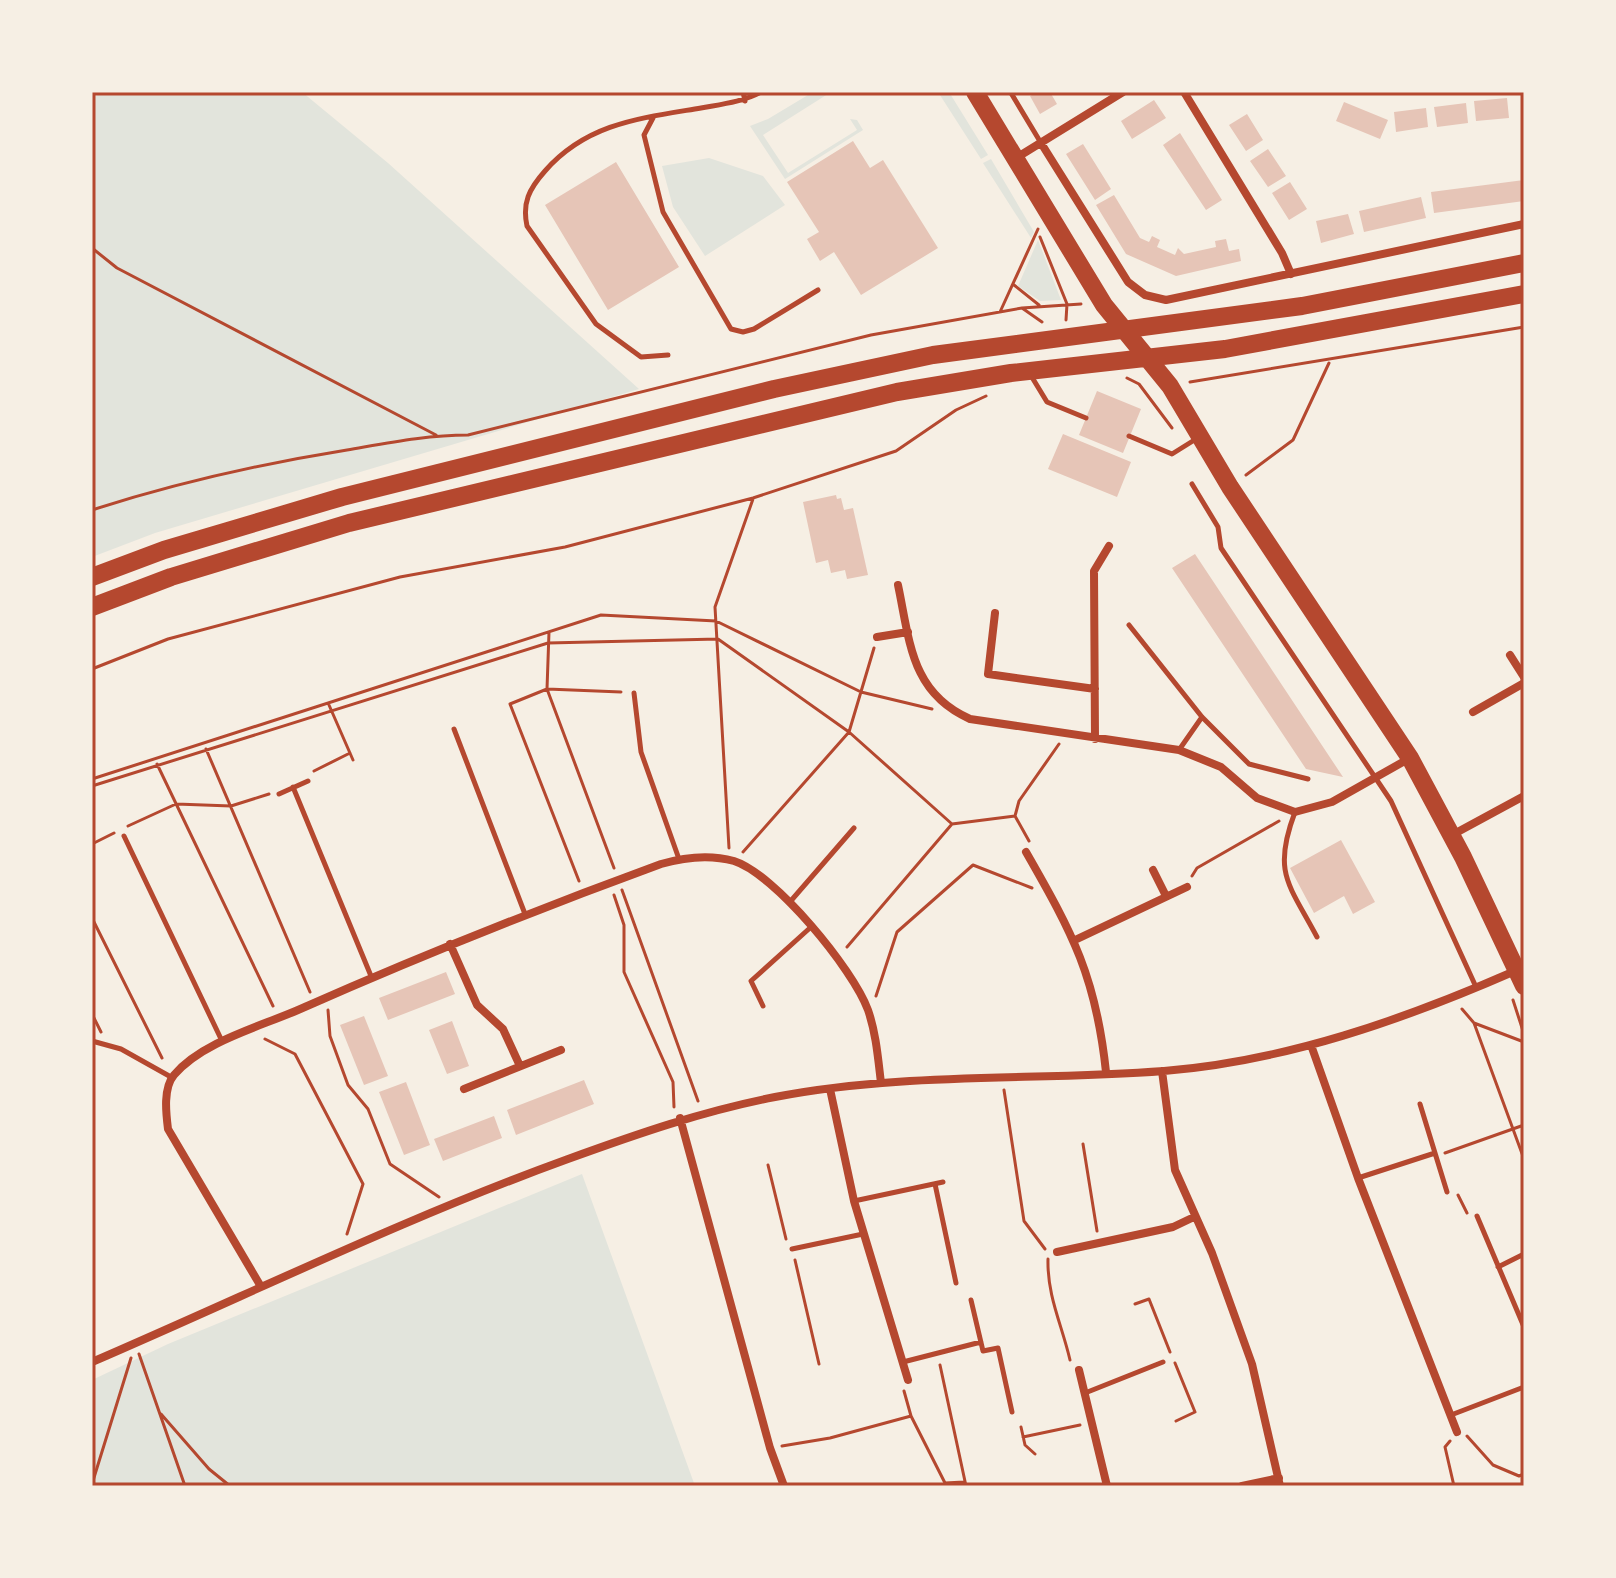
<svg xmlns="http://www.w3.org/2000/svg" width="1616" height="1578" font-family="Ubuntu,sans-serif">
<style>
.green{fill:#e2e4dc}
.building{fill:#e6c5b7}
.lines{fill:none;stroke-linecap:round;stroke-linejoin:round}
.path{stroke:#b5482f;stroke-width:3}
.service{stroke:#b5482f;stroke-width:5}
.minor{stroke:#b5482f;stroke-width:8}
.primary{stroke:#b5482f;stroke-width:18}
.neatline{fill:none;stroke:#b5482f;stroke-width:3}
</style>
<rect width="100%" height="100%" fill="#f6efe4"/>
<path class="green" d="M 104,92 L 302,92 L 388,163 L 639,389 L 155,533 L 92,557 L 92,98 Z
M 813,92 L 831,92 L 763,135 L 788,173 L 857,130 L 850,119 L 857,120 L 863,130 L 785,179 L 750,126 L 768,119 Z
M 938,92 L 949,92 L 988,155 L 981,159 Z
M 709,158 L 763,176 L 785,205 L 705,256 L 673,207 L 662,166 Z
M 991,159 L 1034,232 L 1031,238 L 983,163 Z
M 1038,240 L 1061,300 L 1040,301 L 1018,286 Z
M 582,1174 L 695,1486 L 92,1486 L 92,1380 L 168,1344 Z"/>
<path class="building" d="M 1037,92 L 1050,92 L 1057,104 L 1040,114 L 1030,96 Z
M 1507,98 L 1509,118 L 1476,121 L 1474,101 Z
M 1154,100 L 1166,118 L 1132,139 L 1121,121 Z
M 1344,102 L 1388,120 L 1380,139 L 1336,121 Z
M 1466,103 L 1468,123 L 1437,127 L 1434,107 Z
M 1426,108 L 1428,127 L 1396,132 L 1394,112 Z
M 1247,114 L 1263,140 L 1246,151 L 1229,125 Z
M 1180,133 L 1222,200 L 1206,210 L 1163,145 Z
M 853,141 L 870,168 L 883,160 L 938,248 L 861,295 L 834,252 L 820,261 L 807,239 L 819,232 L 787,182 Z
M 1083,144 L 1111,189 L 1095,200 L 1066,154 Z
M 1268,149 L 1286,176 L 1268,187 L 1250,161 Z
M 616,162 L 679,267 L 608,310 L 545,205 Z
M 1524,180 L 1524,201 L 1434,213 L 1431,192 Z
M 1290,182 L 1307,209 L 1289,220 L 1272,193 Z
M 1114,195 L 1140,238 L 1149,242 L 1152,236 L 1160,240 L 1157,247 L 1175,255 L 1178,248 L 1184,254 L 1216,247 L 1215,241 L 1226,239 L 1229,251 L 1239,249 L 1241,261 L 1176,276 L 1126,254 L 1096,205 Z
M 1421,197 L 1426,218 L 1364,232 L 1359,211 Z
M 1348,214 L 1354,234 L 1321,243 L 1316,221 Z
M 1097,391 L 1141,409 L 1123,453 L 1079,435 Z
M 1063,434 L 1131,462 L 1117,497 L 1048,469 Z
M 836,495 L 837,499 L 841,498 L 844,510 L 853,508 L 868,575 L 847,579 L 845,570 L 831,573 L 828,560 L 816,563 L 803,502 Z
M 1195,554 L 1343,777 L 1306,769 L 1172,568 Z
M 1341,840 L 1375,902 L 1353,914 L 1344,896 L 1314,913 L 1290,868 Z
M 446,972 L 455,994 L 388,1020 L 379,998 Z
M 364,1016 L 388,1076 L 364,1085 L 340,1025 Z
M 452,1021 L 469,1066 L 447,1074 L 429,1030 Z
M 584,1080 L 594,1104 L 516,1135 L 507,1110 Z
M 406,1082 L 430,1145 L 404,1155 L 379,1092 Z
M 494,1116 L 502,1138 L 443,1161 L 434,1139 Z"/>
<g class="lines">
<path class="path" d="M 1040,237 L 1067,304 L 1066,320
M 92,248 L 117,268 L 436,435
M 1014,285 L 1039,305
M 1022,308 L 1042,322
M 1000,312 L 1038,229
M 1127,378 L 1139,384 L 1172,428
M 1190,382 L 1524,327
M 1246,475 L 1293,440 L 1329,363
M 92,510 C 176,483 260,464 347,450 C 388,443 427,435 468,435 L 871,335 L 1022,308 L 1081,304
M 549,632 L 547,689 L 614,868
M 92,669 L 168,639 L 400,577 L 565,547 L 753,498 L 896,451 L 956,410 L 986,396
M 329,705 L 353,760
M 206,749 L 310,992
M 157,764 L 273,1006
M 314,771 L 350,753
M 92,779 L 601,615 L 716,621 L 861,692 L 932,709
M 92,786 L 548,643 L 718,639 L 849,732 L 874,648
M 952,824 L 1015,816
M 128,826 L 176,804 L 231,806 L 269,794
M 1029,841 L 1015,816 L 1019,801 L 1059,744
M 92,844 L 114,833
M 729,848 L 715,607 L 753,499
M 743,852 L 849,732 L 952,824 L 847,947
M 1192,876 L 1197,868 L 1279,821
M 579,881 L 510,704 L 547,689 L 621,692
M 622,890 L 698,1101
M 614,895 L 624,925 L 624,972 L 673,1082 L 674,1107
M 92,918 L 162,1058
M 876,996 L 897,932 L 973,865 L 1032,888
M 1513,1000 L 1524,1034
M 1462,1009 L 1474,1023 L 1524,1042
M 328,1010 L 330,1036 L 348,1085 L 368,1109 L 390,1164 L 439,1197
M 92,1014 L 101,1032
M 1474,1023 L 1524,1159
M 265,1039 L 295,1054 L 363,1184 L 347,1234
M 1004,1090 L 1024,1221 L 1045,1249
M 1083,1144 L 1097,1231
M 1445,1153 L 1524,1125
M 768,1165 L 786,1239
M 1458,1195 L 1467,1213
M 1048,1259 C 1047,1296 1062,1325 1070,1360
M 795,1260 L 819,1364
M 1135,1304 L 1149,1299 L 1170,1352
M 139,1354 L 185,1486
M 1175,1363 L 1195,1412 L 1176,1421
M 940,1365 L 966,1486
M 904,1391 L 911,1416 L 945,1483 L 964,1482
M 161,1414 L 209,1469 L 230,1486
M 1021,1427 L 1025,1445 L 1035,1454
M 1467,1436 L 1493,1465 L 1519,1476 L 1524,1474
M 1023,1437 L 1080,1425
M 1450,1441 L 1445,1447 L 1454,1486
M 782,1446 L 830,1438 L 911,1416
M 92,1484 L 131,1358"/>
<path class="service" d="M 743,92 L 745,101
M 1011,93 L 1041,143
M 654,116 L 644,135 L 663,212 L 731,329 L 743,332 L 754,329 L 818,290
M 668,355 L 641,357 L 596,324 L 527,226 C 522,203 529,189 545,171 C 587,123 641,118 701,108 C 723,104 742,102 761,92
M 1030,374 L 1047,402 L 1086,418
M 1129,436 L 1172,454 L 1196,439
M 1192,484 L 1218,527 L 1221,548 L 1391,801 L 1476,987
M 1129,625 L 1202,717 L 1249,764 L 1308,779
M 634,693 L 641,752 L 679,859
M 454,729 L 525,914
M 1179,750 L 1202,717
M 293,787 L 371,976
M 279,794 L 308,781
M 1295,812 C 1272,873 1289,884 1317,937
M 124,836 L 222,1041
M 789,903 L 854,828
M 763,1006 L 751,981 L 811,927
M 92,1041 L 121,1049 L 171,1077
M 1435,1153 L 1447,1192
M 1358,1178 L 1435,1153 L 1420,1104
M 935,1184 L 956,1283
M 854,1201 L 943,1182
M 1477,1216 L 1524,1327
M 792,1249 L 863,1234
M 1498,1267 L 1524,1254
M 971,1300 L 983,1351 L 998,1348 L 1012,1412
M 903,1362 L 981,1342
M 1085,1393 L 1163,1362
M 1451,1415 L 1524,1387"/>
<path class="minor" d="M 1184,92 L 1282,253 L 1291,274
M 1041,143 L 1128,282 L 1145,295 L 1166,300 L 1524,224
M 1016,158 L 1123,92
M 898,585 C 910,642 911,693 970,719 L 1179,750 L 1221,767 L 1257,798 L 1295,812 L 1332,802 L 1410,758
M 995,613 L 988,674 L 1095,689
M 877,637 L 908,632
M 1510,655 L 1524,677
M 1473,712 L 1524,683
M 1095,739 L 1094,571 L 1109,546
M 1452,835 L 1524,796
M 1026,852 C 1073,934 1096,977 1106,1072
M 1153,870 L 1166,896
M 1075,940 L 1187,887
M 450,944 L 477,1005 L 503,1029 L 520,1066
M 1311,1045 L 1358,1178 L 1457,1432
M 1162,1071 L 1175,1170 L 1212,1253 L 1252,1364 L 1280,1486
M 464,1089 L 561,1050
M 830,1089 L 854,1201 L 908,1380
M 680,1118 L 770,1448 L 784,1486
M 1057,1252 L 1173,1227 L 1194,1217
M 260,1285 L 168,1129 C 166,1113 163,1088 174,1075 C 202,1042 259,1027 298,1010 C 418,957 538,909 661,864 C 685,857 709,854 734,861 C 775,874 853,969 868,1010 C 876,1033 878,1058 881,1083
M 92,1362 C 250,1294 405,1218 568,1159 C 637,1134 703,1111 775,1097 C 903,1072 1035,1081 1164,1071 C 1286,1061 1403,1020 1515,971
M 1079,1370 L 1107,1486
M 1242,1486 L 1279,1478"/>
<path class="primary" d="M 975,92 L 1104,305 L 1170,386 L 1230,487 L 1410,758 L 1463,857 L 1524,986
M 92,577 L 164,550 L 342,497 L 774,389 L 933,355 L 1302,306 L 1524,263
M 92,607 L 171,577 L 349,523 L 897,392 L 1011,373 L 1225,349 L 1524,294"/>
</g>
<rect width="1616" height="1578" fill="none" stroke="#f6efe4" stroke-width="188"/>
<rect x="94" y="94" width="1428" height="1390" class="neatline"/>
</svg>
